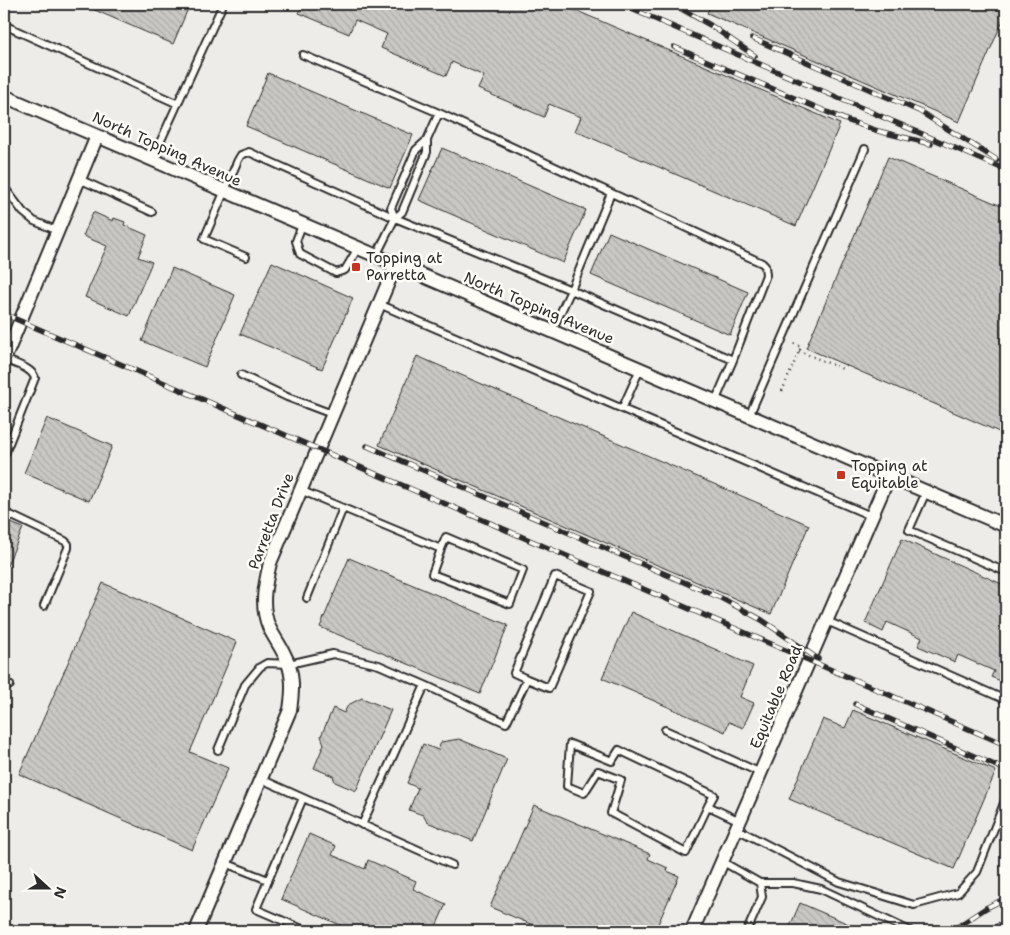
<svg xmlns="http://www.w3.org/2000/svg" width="1010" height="935" font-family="'Shantell Sans',sans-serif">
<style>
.built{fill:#edece8}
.building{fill:url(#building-back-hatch);stroke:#2b2b2b}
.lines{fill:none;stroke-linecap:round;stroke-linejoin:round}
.service-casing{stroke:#2b2b2b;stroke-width:10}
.minor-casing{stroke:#2b2b2b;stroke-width:16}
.path{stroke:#2b2b2b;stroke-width:2.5;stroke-dasharray:1 4;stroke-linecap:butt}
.service{stroke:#fdfcf7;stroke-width:6}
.minor{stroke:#fdfcf7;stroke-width:12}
.rail-casing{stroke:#2b2b2b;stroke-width:5.5}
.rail{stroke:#fdfcf7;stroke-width:4;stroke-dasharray:11;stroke-linecap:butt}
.poi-dot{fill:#c8321e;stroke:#fdfcf7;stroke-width:2}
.labels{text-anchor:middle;stroke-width:5;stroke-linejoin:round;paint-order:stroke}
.street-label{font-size:15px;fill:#2b2b2b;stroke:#fdfcf7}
.poi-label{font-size:15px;fill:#2b2b2b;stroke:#fdfcf7;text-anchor:start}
</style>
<defs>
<pattern id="building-back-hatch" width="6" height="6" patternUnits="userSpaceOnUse" patternTransform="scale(1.25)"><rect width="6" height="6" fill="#c9c8c4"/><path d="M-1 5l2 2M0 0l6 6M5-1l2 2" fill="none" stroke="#adaca9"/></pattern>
</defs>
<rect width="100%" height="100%" fill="#fdfcf7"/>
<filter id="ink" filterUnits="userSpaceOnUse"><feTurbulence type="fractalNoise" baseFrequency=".02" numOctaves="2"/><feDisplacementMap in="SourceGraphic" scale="10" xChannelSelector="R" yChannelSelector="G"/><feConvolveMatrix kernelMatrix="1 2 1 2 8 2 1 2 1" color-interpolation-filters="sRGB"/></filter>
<g filter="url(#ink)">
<path class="built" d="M 4,4 L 1006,4 L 1006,931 L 4,931 Z"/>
<path class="building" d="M 81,4 L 190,4 L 173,44 Z
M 303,4 L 561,4 L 840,124 L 796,226 L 575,131 L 581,117 L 549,104 L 544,117 L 478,89 L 484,76 L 452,62 L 446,76 L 381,48 L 387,34 L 355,20 L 349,34 L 299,13 Z
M 711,4 L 1006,4 L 1006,13 L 959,122 L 707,13 Z
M 268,73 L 413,135 L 390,188 L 246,126 Z
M 442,148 L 586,210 L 563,263 L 419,200 Z
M 888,157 L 1006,208 L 1006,435 L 806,348 Z
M 93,212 L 113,221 L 114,218 L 125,222 L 124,225 L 147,235 L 138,257 L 152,262 L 129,316 L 85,297 L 107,246 L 83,236 Z
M 609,232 L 748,292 L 730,335 L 591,275 Z
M 272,262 L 353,298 L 322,369 L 240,334 Z
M 172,268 L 235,295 L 205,367 L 142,341 Z
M 417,356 L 809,525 L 771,614 L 379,445 Z
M 47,418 L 112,446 L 89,501 L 24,473 Z
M 4,520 L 23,528 L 4,573 Z
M 902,539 L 1006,586 L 1006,683 L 991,677 L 994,671 L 958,655 L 955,662 L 918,646 L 922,638 L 887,622 L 883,632 L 865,623 Z
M 349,558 L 508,625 L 480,694 L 320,627 Z
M 103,583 L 237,642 L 190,752 L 228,768 L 192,850 L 19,774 Z
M 631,612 L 753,666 L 740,697 L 754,703 L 743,728 L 729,722 L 725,732 L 602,678 Z
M 362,698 L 391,710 L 356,791 L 335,782 L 333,776 L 314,768 L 324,744 L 321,736 L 333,708 L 344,713 L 348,705 Z
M 853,710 L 996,771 L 954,869 L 789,799 L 823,719 L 845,728 Z
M 459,739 L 507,759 L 473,841 L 427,822 L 423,815 L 409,810 L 418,788 L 407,783 L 423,744 L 438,750 L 441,742 Z
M 534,805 L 650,854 L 648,859 L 668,868 L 667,871 L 679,876 L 655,931 L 547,931 L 490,907 Z
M 309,834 L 336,846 L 332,855 L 365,869 L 368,860 L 416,881 L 413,889 L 446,904 L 434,931 L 354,931 L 281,899 Z
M 800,903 L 865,931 L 788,931 Z"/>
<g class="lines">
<g class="service-casing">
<path id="service" d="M 4,25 L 178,104
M 303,55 L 439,113
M 152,160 L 223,4
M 79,179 L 152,212
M 4,187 L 23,212 L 34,221 L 58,231
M 395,218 L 391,208 L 416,150 L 427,140 L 439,113 L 762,263 L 765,266 L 766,275 L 733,360 L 715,402
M 302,225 L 296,241 L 300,254 L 336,273 L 345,270 L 358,248
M 376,256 L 395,218 L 402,212 L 427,152 L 427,140
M 246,257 L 204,239 L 238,160 L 241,155 L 249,152 L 395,218 L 571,290 L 733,360
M 379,304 L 871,516
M 552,331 L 571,290 L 611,193
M 241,375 L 287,397 L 332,414
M 622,409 L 640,369
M 749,416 L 865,149
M 4,456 L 35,378 C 31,367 15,364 4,359
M 300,490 L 343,508 L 307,598
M 926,492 L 909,530 L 1006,572
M 343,508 L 441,549 L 432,574 L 510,604 L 523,570 L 446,537 L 441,549
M 4,512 L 65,541 L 68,544 L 68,548 L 44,606
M 827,621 L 1006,700
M 4,683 L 10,685
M 425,685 L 506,723 L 527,679 L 514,673 L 555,576 L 591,591 L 549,688 L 527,679
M 665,730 L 761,773
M 218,750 L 245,685 L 260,667 L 267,663 L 289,664 L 333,654 L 379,665 L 425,685 L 362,825
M 261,779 L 452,865
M 303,798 L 256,909 L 307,931
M 708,806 L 686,853 L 611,813 L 621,780 L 598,771 L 584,793 L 567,786 L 570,744 L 612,761 L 619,750 L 714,795 L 708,806 L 740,821
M 737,829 L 839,882 L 914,905 L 958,893 L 977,872 L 1006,798
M 723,862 L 760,883 L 762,897 L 747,931
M 225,863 L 268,880
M 760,883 L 793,883 L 821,889 L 910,931"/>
</g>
<g class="minor-casing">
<path id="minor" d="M 4,96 L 1006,526
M 4,360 L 97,136
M 196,931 L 290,710 C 293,690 294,672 284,654 C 280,645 273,636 269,627 C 260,606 265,584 270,563 L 396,264
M 692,931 L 889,476"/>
</g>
<path class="path" d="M 799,351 L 845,370
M 782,391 L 801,347 L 791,342"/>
<use href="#service" class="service"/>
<use href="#minor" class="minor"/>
<g class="rail-casing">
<path id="rail" d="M 620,4 L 1006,170
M 673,4 L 710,25 L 755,56
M 752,38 L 919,111 L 997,160
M 674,47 L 846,120 L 878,131 L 931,144
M 4,314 L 1006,745
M 367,446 L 721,598 L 762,620 L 818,659
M 855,704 L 1006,770
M 951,931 L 986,908 L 1006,898
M 991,931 L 1006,920"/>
</g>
<use href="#rail" class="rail"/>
</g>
</g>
<g class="poi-dot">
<rect x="351" y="262" width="10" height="10" rx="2.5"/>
<rect x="836" y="470" width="10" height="10" rx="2.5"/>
</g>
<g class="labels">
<g class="street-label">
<text transform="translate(167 149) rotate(24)" y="5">North Topping Avenue</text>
<text transform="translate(539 308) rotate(23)" y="5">North Topping Avenue</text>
<text transform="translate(271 521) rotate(-69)" y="5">Parretta Drive</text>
<text transform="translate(776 697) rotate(-67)" y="5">Equitable Road</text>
</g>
<g class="poi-label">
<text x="366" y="263">Topping at<tspan x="366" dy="17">Parretta</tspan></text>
<text x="851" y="471">Topping at<tspan x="851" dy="17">Equitable</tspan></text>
</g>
</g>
<rect width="1010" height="935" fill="none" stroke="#fdfcf7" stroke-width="20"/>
<rect x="10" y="10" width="990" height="915" fill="none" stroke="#2b2b2b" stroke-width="2" filter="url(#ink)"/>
<g transform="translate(48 888) rotate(111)" stroke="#fdfcf7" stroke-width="4" paint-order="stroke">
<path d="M0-4L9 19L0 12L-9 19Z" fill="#2b2b2b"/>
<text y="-8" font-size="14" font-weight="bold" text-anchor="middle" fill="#2b2b2b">N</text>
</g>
</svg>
